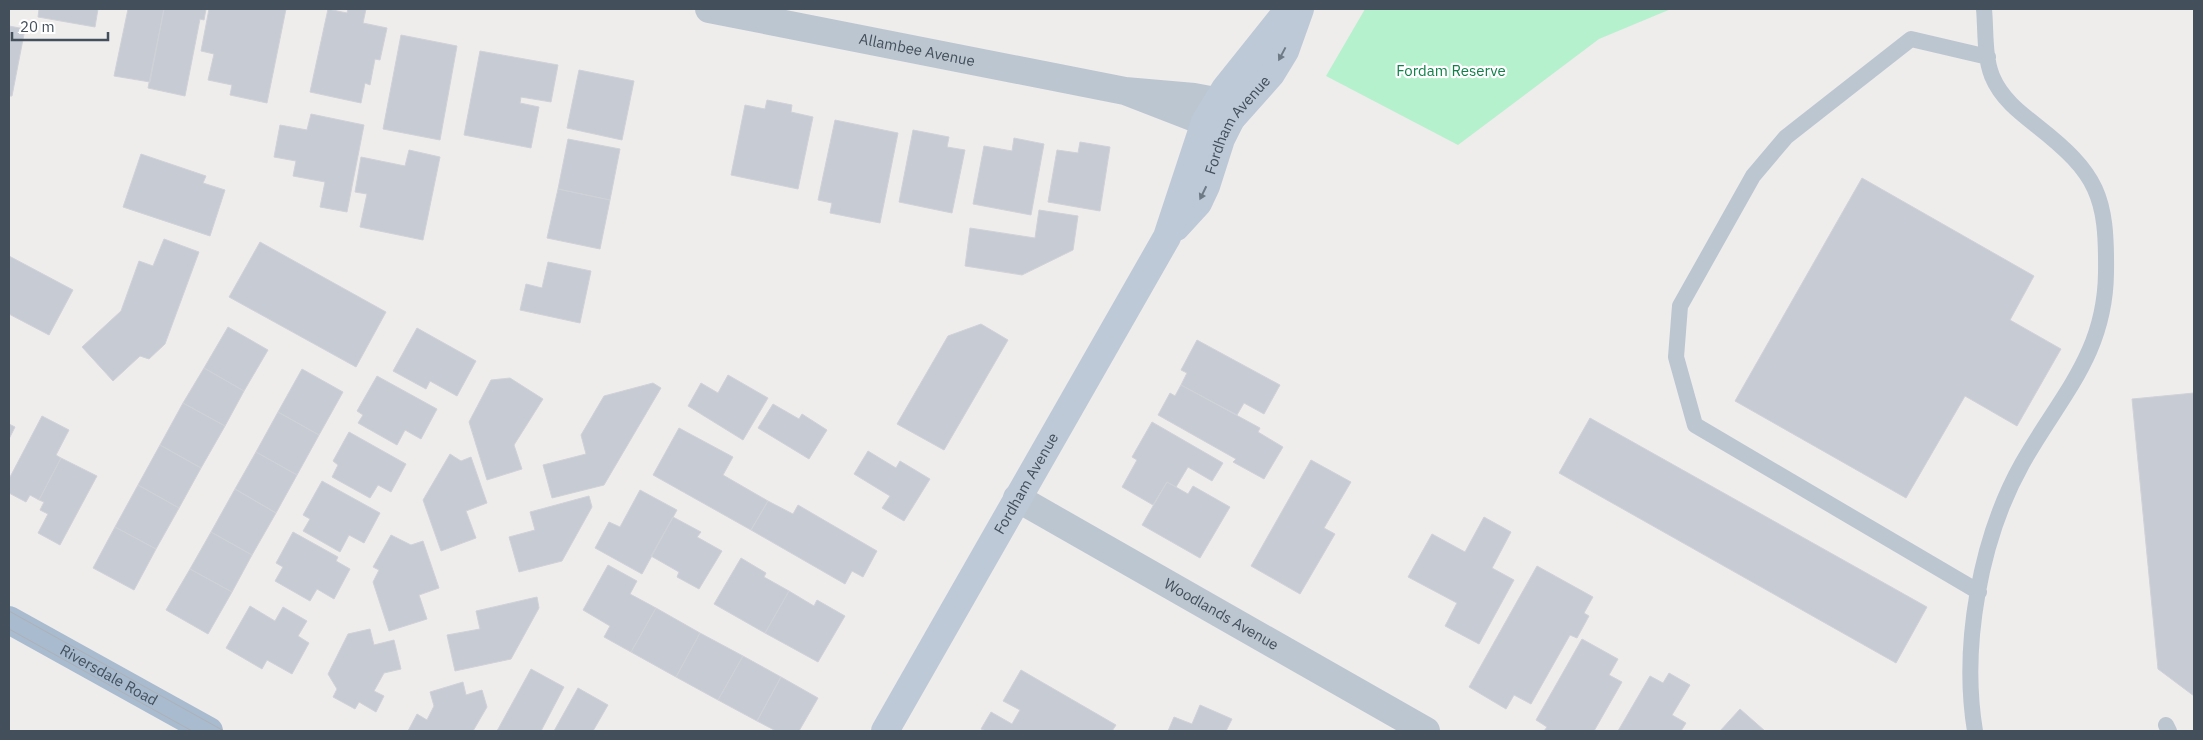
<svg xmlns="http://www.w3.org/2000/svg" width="2203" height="740" font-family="'IBM Plex Sans',sans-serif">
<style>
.green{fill:#b6f1ce}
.building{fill:#c7cbd3;stroke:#d0d2d9}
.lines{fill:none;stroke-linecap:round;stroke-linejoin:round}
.lane{stroke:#bbc6d0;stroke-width:16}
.street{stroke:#bbc6d0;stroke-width:28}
.secondary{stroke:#bdc9d7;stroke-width:28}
.primary{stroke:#a9bbce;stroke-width:28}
.tram{stroke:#aeb1b7;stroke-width:1}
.oneway{fill:#6e7a86}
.labels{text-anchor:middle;stroke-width:4.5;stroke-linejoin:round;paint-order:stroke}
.street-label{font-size:15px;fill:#434f5b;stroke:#fff}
.park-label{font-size:15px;fill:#11804b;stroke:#fff}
</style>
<rect width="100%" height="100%" fill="#efecec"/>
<path class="green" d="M 1365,9 L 1671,9 L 1599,39 L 1458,145 L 1326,76 Z"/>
<path class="building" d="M 39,9 L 98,9 L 95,27 L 38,17 Z
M 128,9 L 164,9 L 150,82 L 114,76 Z
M 164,9 L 206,9 L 204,20 L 200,19 L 185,96 L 148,88 Z
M 209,9 L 286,9 L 267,103 L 230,95 L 232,85 L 208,80 L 214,54 L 201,51 Z
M 328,9 L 347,13 L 348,9 L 366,9 L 363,23 L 387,28 L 380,60 L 375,59 L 370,85 L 365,83 L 361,103 L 310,92 Z
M 9,26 L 25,29 L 12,96 L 9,96 Z
M 401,35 L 457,46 L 440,140 L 383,129 Z
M 480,51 L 558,65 L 551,102 L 521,97 L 520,103 L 539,107 L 531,148 L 464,135 Z
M 579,70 L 634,81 L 622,140 L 567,128 Z
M 767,100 L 792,105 L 791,112 L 813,117 L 798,189 L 731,175 L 745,105 L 765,109 Z
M 311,114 L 364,125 L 347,212 L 320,207 L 325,182 L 293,176 L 296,161 L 274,157 L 280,125 L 307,130 Z
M 835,120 L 898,133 L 880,223 L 830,213 L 832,203 L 818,200 Z
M 913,130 L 949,137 L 947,147 L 965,150 L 952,213 L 899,202 Z
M 1014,138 L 1044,144 L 1031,215 L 973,204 L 984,146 L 1012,151 Z
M 568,139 L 620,149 L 610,200 L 558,189 Z
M 1080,142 L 1110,147 L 1100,211 L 1048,202 L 1057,150 L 1078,153 Z
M 409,150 L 440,157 L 423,240 L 360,227 L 367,194 L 355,192 L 361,157 L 405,166 Z
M 141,154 L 206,176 L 203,183 L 225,190 L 210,236 L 123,207 Z
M 1862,178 L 2034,276 L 2010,320 L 2061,349 L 2017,426 L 1965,396 L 1906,498 L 1735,401 Z
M 558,189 L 610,200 L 600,249 L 547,238 Z
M 1039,210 L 1078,216 L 1073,250 L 1022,275 L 965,266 L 970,228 L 1035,238 Z
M 164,239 L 199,252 L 165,344 L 149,359 L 140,356 L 113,381 L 82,347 L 121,311 L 139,261 L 153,266 Z
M 260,242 L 386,312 L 356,367 L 229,297 Z
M 9,256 L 73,290 L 49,335 L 9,314 Z
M 548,262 L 591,271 L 580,323 L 520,310 L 526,284 L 542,288 Z
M 981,324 L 1008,340 L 944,450 L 897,424 L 948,336 Z
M 228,327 L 268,350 L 244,391 L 204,368 Z
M 417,328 L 476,361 L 457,396 L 430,381 L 426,389 L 393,371 Z
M 1197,340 L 1280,385 L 1264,414 L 1244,403 L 1237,415 L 1181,385 L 1187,373 L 1181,370 Z
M 204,368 L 244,391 L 225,426 L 183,403 Z
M 302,369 L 343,392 L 319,435 L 278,412 Z
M 728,375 L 768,398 L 743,440 L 688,406 L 701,383 L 718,393 Z
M 377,376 L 437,409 L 421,439 L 405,430 L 397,445 L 358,423 L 363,415 L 357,411 Z
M 510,378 L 543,399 L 514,445 L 522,469 L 487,480 L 469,422 L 491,380 Z
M 653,383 L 661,388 L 604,485 L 552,498 L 543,465 L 586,454 L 581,435 L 604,396 Z
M 1181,385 L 1260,428 L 1258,432 L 1283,447 L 1264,479 L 1233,462 L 1236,459 L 1158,415 L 1170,393 L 1175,396 Z
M 2194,393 L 2194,696 L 2158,669 L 2132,399 Z
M 183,403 L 225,426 L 201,468 L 160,445 Z
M 773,404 L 799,419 L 802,414 L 827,430 L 809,459 L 758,428 Z
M 278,412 L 319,435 L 297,475 L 256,452 Z
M 42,416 L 69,430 L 56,455 L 61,458 L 39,500 L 30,495 L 26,502 L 9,493 L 9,479 Z
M 1590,418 L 1927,607 L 1896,663 L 1559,473 Z
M 1152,422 L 1223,463 L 1212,481 L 1188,467 L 1176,487 L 1167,482 L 1153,505 L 1122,487 L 1137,460 L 1132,457 Z
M 9,424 L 15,427 L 9,439 Z
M 679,428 L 733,457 L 723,475 L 768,501 L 751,530 L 653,475 Z
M 349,432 L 406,464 L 391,492 L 378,485 L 370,498 L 332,477 L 338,465 L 333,461 Z
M 160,445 L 201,468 L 179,508 L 138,485 Z
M 868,451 L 896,468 L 900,461 L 930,479 L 904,521 L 882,508 L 890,496 L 854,474 Z
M 256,452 L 297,475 L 276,513 L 235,489 Z
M 450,454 L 461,461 L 471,457 L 487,503 L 466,511 L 476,538 L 441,551 L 423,500 Z
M 61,458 L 97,476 L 60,545 L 38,533 L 48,514 L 40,510 L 44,502 L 39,500 Z
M 1311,460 L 1351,482 L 1324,528 L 1335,534 L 1300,594 L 1251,566 Z
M 322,481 L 380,513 L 364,543 L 349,535 L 340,552 L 303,531 L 310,519 L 303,515 Z
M 1167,482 L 1188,494 L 1193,486 L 1230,507 L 1200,558 L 1142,525 Z
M 138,485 L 179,508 L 156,549 L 115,527 Z
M 235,489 L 276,513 L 252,555 L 211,532 Z
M 640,490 L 677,510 L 642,574 L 595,548 L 609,522 L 620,527 Z
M 589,496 L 592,507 L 562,561 L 519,572 L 509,537 L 535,530 L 530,512 Z
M 768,501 L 793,514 L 798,505 L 877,551 L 863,577 L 852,571 L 845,584 L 751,530 Z
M 673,517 L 701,532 L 697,537 L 722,551 L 699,589 L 677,577 L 679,572 L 651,556 Z
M 1484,517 L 1511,532 L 1492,568 L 1514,580 L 1479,644 L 1445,626 L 1457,603 L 1408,577 L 1432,534 L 1465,552 Z
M 115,527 L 156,549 L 134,590 L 93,568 Z
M 211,532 L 252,555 L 232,592 L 190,569 Z
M 293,532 L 338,557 L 336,561 L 350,569 L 334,599 L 317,589 L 310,601 L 275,581 L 283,567 L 276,563 Z
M 391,535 L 411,545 L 423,541 L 439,588 L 419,595 L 427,619 L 389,631 L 373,582 L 379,570 L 373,567 Z
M 741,558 L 766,573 L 764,577 L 789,591 L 765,633 L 714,604 Z
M 608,565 L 637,581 L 630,594 L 656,608 L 631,652 L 604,637 L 610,626 L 583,610 Z
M 1537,566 L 1593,597 L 1584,613 L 1589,616 L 1577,638 L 1570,635 L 1531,704 L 1514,695 L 1506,709 L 1469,687 Z
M 190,569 L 232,592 L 208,634 L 166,610 Z
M 789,591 L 814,606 L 817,600 L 845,616 L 818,662 L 765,633 Z
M 537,597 L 539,608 L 511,659 L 455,671 L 447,635 L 480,629 L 476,611 Z
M 250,606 L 275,621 L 283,607 L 307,621 L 298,636 L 309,643 L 292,674 L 267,660 L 262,669 L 226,648 Z
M 656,608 L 700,633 L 676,677 L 631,652 Z
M 370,629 L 374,645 L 394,640 L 401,669 L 384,673 L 374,691 L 384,696 L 376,712 L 359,702 L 355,709 L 333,697 L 337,689 L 328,674 L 348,634 Z
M 700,633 L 743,656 L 718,700 L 676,677 Z
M 1582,639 L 1618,659 L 1609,675 L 1622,682 L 1594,731 L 1544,731 L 1547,727 L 1536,720 Z
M 743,656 L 781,677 L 757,721 L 718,700 Z
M 531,669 L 564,687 L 541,731 L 497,731 Z
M 1021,670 L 1116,725 L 1112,731 L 986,731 L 981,729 L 991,712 L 1012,724 L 1020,710 L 1003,701 Z
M 1669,673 L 1690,685 L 1672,715 L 1686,723 L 1681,731 L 1618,731 L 1650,676 L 1663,683 Z
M 781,677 L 818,698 L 799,731 L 776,731 L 757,721 Z
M 463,682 L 466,695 L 482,690 L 487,707 L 473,731 L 408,731 L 417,714 L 427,720 L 434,706 L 430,692 Z
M 578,688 L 608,705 L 593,731 L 554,731 Z
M 1200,705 L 1232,719 L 1226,731 L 1168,731 L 1174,717 L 1192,724 Z
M 1740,709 L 1765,731 L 1720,731 Z"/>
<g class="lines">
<path class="lane" d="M 1979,592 L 1695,425 L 1676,357 L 1680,306 L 1753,176 L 1786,137 L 1911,39 L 1988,57
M 2166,725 L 2169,731
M 1975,731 C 1961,646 1980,539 2022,464 C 2060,396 2105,355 2106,273 C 2107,196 2098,174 2037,126 C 2019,112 2001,98 1992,76 C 1984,56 1986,30 1984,9"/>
<g class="street">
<path id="s1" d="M 709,9 L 1125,91 L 1194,97 L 1210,100 L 1223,106 L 1231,119 L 1205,122 L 1125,91"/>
<path id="s2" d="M 1017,498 L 1426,731"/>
</g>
<g class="secondary">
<path id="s3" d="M 1176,227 L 1198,203 L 1206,186 L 1221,139 L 1231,119 L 1271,74 L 1285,51 L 1300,9"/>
<path id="s4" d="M 885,731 L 1167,237 L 1205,122 L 1225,89 L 1289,9"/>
</g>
<path class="primary" id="s5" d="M 9,620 L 209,731"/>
<path class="tram" d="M 9,611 L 224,731
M 9,629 L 192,731"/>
</g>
<defs><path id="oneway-solid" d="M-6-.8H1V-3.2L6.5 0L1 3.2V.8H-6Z" transform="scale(1.25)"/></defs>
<g class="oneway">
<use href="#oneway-solid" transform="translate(1282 54) rotate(118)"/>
<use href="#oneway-solid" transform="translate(1203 193) rotate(116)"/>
</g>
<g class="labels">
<g class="street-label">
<text dy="5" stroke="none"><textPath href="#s1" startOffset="212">Allambee Avenue</textPath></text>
<text dy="5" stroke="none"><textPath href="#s3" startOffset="121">Fordham Avenue</textPath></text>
<text dy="5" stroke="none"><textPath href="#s4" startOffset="285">Fordham Avenue</textPath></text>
<text dy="5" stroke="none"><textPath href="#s2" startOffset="235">Woodlands Avenue</textPath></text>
<text dy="5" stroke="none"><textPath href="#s5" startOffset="114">Riversdale Road</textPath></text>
</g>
<g class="park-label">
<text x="1451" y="76">Fordam Reserve</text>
</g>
</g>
<rect width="2203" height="740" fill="none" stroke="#434f5b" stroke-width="20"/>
<path d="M12 32v8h96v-8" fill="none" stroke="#434f5b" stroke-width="2.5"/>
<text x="20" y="32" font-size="15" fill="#434f5b" stroke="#ffffff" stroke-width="4" paint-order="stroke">20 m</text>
</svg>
